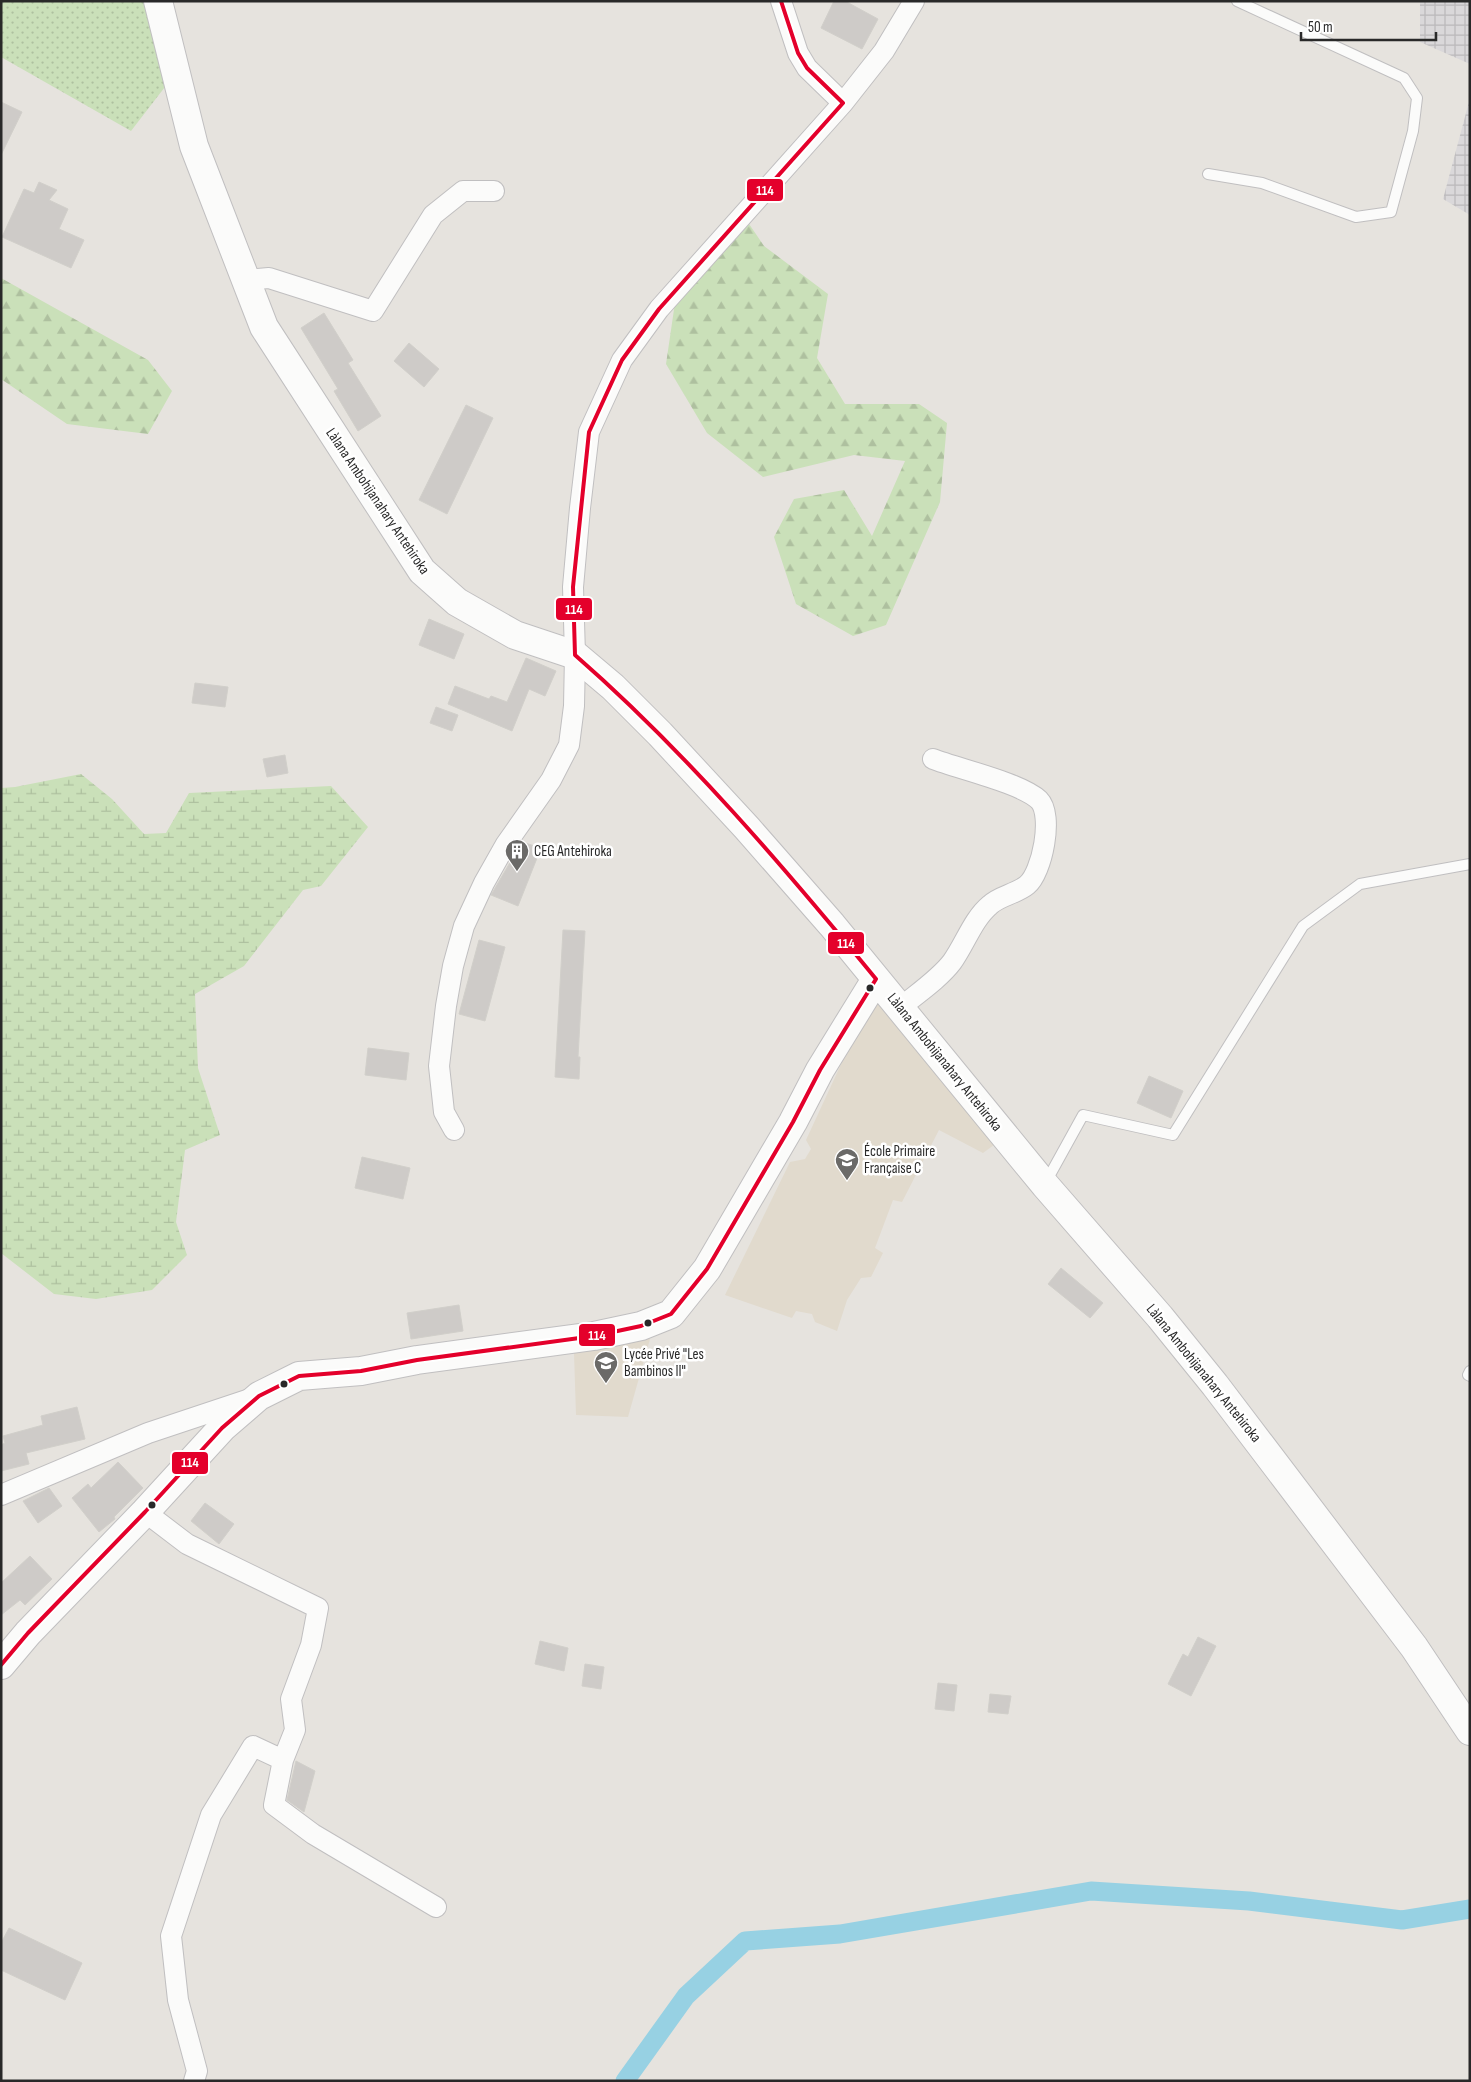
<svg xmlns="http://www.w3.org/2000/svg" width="1471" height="2082" font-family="'Sofia Sans Condensed',sans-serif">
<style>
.industrial{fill:url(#industrial-grid)}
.education{fill:#e1dacd}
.grass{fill:url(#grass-dots)}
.forest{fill:url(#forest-firs)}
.wetland{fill:url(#wetland-marsh)}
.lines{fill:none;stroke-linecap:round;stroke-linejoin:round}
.canal{stroke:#97d1e3;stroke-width:19}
.building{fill:#cecbc8;stroke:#d1cfca}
.lane-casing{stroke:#c0bfc0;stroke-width:12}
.street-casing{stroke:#c0bfc0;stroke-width:22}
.secondary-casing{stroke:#c0bfc0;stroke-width:30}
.lane{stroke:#fbfbfa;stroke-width:10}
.street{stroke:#fbfbfa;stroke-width:20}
.secondary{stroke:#fbfbfa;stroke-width:28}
.bus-1-casing{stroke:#fff;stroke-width:8}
.bus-1{stroke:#e4002b;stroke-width:4}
.bus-dot{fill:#292929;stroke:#fff;stroke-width:2}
.labels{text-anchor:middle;stroke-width:5;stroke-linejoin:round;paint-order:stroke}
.street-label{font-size:15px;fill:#292929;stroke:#fff}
.poi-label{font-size:15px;fill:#292929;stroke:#fff;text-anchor:start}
.line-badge{stroke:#fff;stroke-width:2}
.badge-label{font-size:14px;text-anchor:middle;font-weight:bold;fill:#fff}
</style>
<defs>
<pattern id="industrial-grid" width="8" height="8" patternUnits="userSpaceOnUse" patternTransform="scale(1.25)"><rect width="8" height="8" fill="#dad8da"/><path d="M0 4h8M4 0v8" fill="none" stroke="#bbb9bb"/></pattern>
<pattern id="grass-dots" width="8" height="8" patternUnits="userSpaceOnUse" patternTransform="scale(1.25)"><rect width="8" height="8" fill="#cae0b9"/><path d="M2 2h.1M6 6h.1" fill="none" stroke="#aec09f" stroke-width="1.8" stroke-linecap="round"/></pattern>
<pattern id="forest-firs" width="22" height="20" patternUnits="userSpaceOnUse" patternTransform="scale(1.25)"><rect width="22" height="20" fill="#cae0b9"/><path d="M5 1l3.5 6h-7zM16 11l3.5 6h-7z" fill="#aec09f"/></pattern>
<pattern id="wetland-marsh" width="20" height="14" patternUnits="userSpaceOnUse" patternTransform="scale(1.25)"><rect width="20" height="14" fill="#cae0b9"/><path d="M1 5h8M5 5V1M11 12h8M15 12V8" fill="none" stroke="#aec09f"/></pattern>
</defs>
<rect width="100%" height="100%" fill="#e6e3de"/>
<path class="industrial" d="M 1420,1 L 1470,1 L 1470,64 L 1420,42 Z
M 1470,98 L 1470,215 L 1443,199 Z"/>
<path class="education" d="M 881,1001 L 998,1142 L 983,1153 L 939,1130 L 902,1202 L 893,1200 L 875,1248 L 883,1253 L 871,1277 L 861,1278 L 847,1300 L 837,1331 L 815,1322 L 812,1314 L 796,1311 L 792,1318 L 725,1295 L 790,1162 L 805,1159 L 811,1149 L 806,1140 L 862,1019 Z
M 644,1333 L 650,1339 L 628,1417 L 576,1415 L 574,1353 Z"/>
<path class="grass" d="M 1,1 L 151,1 L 168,83 L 131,131 L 1,57 Z"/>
<path class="forest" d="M 743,215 L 764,246 L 828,294 L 817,358 L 845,404 L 919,404 L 947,423 L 940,502 L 886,625 L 853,636 L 796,604 L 774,537 L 794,499 L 844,490 L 872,536 L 905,461 L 854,455 L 763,477 L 707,433 L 666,364 L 677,289 Z
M 1,278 L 148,360 L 172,391 L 148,434 L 67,424 L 1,379 Z"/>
<path class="wetland" d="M 81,774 L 112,799 L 144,834 L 166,833 L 189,793 L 331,786 L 368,827 L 321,886 L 303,890 L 244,966 L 195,994 L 198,1068 L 220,1135 L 185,1150 L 176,1222 L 187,1255 L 152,1290 L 96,1299 L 54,1294 L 1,1253 L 1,788 L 15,787 Z"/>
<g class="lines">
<path class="canal" d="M 625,2081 L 686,1996 L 745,1941 L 840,1934 L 1091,1891 L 1249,1901 L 1402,1920 L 1470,1909"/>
</g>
<path class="building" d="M 834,1 L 845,1 L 878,19 L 862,49 L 821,28 Z
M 1,102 L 22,112 L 1,155 Z
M 39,182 L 57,190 L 49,200 L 68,209 L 59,229 L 84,240 L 71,268 L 2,237 L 24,189 L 34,193 Z
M 324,313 L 353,360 L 348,363 L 381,416 L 358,431 L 334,391 L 338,389 L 301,328 Z
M 409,343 L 439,369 L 424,387 L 394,361 Z
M 466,405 L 493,418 L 447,514 L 419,500 Z
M 429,619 L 464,634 L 454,659 L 419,645 Z
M 526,658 L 556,671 L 545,696 L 529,689 L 512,731 L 448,704 L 455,686 L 489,699 L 491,696 L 507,702 Z
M 195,683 L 228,687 L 225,707 L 192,703 Z
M 436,707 L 458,715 L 452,731 L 430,723 Z
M 285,755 L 288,773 L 267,777 L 263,759 Z
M 522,842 L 541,848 L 518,906 L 491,895 Z
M 563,930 L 585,931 L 578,1057 L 580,1057 L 579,1079 L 555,1077 Z
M 479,940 L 505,947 L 485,1021 L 459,1014 Z
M 368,1048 L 409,1053 L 406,1080 L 365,1075 Z
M 1149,1076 L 1183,1091 L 1171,1118 L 1137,1103 Z
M 362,1157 L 410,1168 L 403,1199 L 355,1188 Z
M 1061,1268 L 1103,1303 L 1090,1318 L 1048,1284 Z
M 459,1305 L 463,1331 L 411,1339 L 407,1313 Z
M 77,1407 L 85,1439 L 26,1453 L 29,1464 L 1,1471 L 1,1445 L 5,1443 L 3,1436 L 43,1425 L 41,1416 Z
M 118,1462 L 143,1488 L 114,1517 L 115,1519 L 99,1532 L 72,1498 L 88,1484 L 91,1488 Z
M 49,1488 L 62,1506 L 38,1523 L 23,1501 Z
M 205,1503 L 234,1524 L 219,1544 L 191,1521 Z
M 30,1556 L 52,1579 L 25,1605 L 20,1600 L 1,1615 L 1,1583 Z
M 1198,1637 L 1216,1646 L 1191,1696 L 1168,1684 L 1183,1654 L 1188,1657 Z
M 540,1641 L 568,1648 L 564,1671 L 535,1664 Z
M 585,1664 L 604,1667 L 601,1689 L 582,1686 Z
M 938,1683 L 957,1685 L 954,1711 L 935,1709 Z
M 990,1694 L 1011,1696 L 1008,1714 L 988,1712 Z
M 296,1761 L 315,1771 L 304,1812 L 287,1800 Z
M 9,1928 L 82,1963 L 65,2000 L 1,1970 L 1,1943 Z"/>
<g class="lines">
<g class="lane-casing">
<path id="lane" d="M 1208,174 L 1262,183 L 1356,217 L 1391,212 L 1413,131 L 1417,98 L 1404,78 L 1237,1
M 1046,1182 L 1083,1115 L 1173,1135 L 1303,926 L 1360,884 L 1470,864
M 1470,1371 L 1468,1375 L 1470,1376"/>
</g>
<g class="street-casing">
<path id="street" d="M 781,1 L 798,53 L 807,68 L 843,103
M 246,280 L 269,278 L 373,311 L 433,215 L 463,191 L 494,191
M 901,1007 C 918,993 939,979 952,962 C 965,944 973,919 990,905 C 999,896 1016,894 1027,885 C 1042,873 1054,815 1039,800 C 1021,783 959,769 933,759
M 454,1130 L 444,1112 L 439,1066 L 446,1006 L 453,966 L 464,926 L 484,883 L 506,844 L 551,780 L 569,745 L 574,706 L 575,655 L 573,587 L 580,508 L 589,432 L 622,360 L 659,309 L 843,103 L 884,51 L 914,1
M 1,1495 L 148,1433 L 250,1399
M 145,1512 L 187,1544 L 318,1608 L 311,1645 L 291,1699 L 295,1730 L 283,1760
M 194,2081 L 197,2071 L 178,2000 L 171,1936 L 211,1815 L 253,1746 L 283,1760 L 274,1805 L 313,1834 L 436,1907"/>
</g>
<g class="secondary-casing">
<path id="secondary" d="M 158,1 L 194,146 L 264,327 L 422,571 L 457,602 L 515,635 L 575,655 L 613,687 L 660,734 L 747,828 L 832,925 L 1045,1185 L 1160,1317 L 1215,1385 L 1414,1647 L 1470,1731
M 1,1665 L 28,1633 L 145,1512 L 222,1428 L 259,1396 L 299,1376 L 361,1371 L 417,1360 L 594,1336 L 641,1326 L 671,1314 L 707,1269 L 793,1122 L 820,1070 L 876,979"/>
</g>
<use href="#lane" class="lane"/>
<use href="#street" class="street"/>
<use href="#secondary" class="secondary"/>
<g class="bus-1-casing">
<path id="bus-1" d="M 1,1665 L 28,1633 L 145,1512 L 222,1428 L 259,1396 L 299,1376 L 361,1371 L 417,1360 L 594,1336 L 641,1326 L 671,1314 L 707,1269 L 793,1122 L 820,1070 L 876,979 C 783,866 686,752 575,655 L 573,587 L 589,432 L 622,360 L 659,309 L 843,103 L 807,68 L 798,53 L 781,1"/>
</g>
<use href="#bus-1" class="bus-1"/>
</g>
<defs>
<g id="building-pin" transform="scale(1.25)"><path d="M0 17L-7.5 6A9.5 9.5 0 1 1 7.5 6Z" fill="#6b6a68" stroke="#fff"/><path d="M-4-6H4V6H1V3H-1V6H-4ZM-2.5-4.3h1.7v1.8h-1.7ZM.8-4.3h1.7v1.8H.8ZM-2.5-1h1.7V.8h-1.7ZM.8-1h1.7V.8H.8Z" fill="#fff"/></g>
<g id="school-pin" transform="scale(1.25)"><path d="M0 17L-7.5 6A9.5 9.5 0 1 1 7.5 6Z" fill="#6b6a68" stroke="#fff"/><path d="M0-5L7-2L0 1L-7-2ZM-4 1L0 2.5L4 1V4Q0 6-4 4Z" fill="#fff"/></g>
</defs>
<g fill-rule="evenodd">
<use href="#building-pin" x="517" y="851"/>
<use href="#school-pin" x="847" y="1160"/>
<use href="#school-pin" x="606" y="1363"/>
</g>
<g class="bus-dot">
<circle cx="870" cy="988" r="4.5"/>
<circle cx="648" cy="1323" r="4.5"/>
<circle cx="284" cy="1384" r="4.5"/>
<circle cx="152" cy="1505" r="4.5"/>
</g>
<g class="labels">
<g class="street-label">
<text transform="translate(378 501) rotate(56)" y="5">Làlana Ambohijanahary Antehiroka</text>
<text transform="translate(945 1062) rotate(51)" y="5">Làlana Ambohijanahary Antehiroka</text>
<text transform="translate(1204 1373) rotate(51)" y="5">Làlana Ambohijanahary Antehiroka</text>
</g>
<g class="poi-label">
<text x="534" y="856">CEG Antehiroka</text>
<text x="864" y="1156">École Primaire<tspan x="864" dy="17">Française C</tspan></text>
<text x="624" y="1359">Lycée Privé "Les<tspan x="624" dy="17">Bambinos II"</tspan></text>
</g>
</g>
<g class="line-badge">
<rect x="746" y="178" width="38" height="24" rx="5" fill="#e4002b"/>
<rect x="555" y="597" width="38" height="24" rx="5" fill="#e4002b"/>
<rect x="827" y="931" width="38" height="24" rx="5" fill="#e4002b"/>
<rect x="578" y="1323" width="38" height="24" rx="5" fill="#e4002b"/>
<rect x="171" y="1451" width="38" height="24" rx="5" fill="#e4002b"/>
</g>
<g class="badge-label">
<text x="765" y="195">114</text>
<text x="574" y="614">114</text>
<text x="846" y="948">114</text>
<text x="597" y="1340">114</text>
<text x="190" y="1467">114</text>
</g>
<rect width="1471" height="2082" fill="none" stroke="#292929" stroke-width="5"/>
<path d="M1301 32v8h135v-8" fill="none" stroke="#292929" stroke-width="2.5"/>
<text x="1308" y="32" font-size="15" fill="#292929" stroke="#ffffff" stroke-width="4" paint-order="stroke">50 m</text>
</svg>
